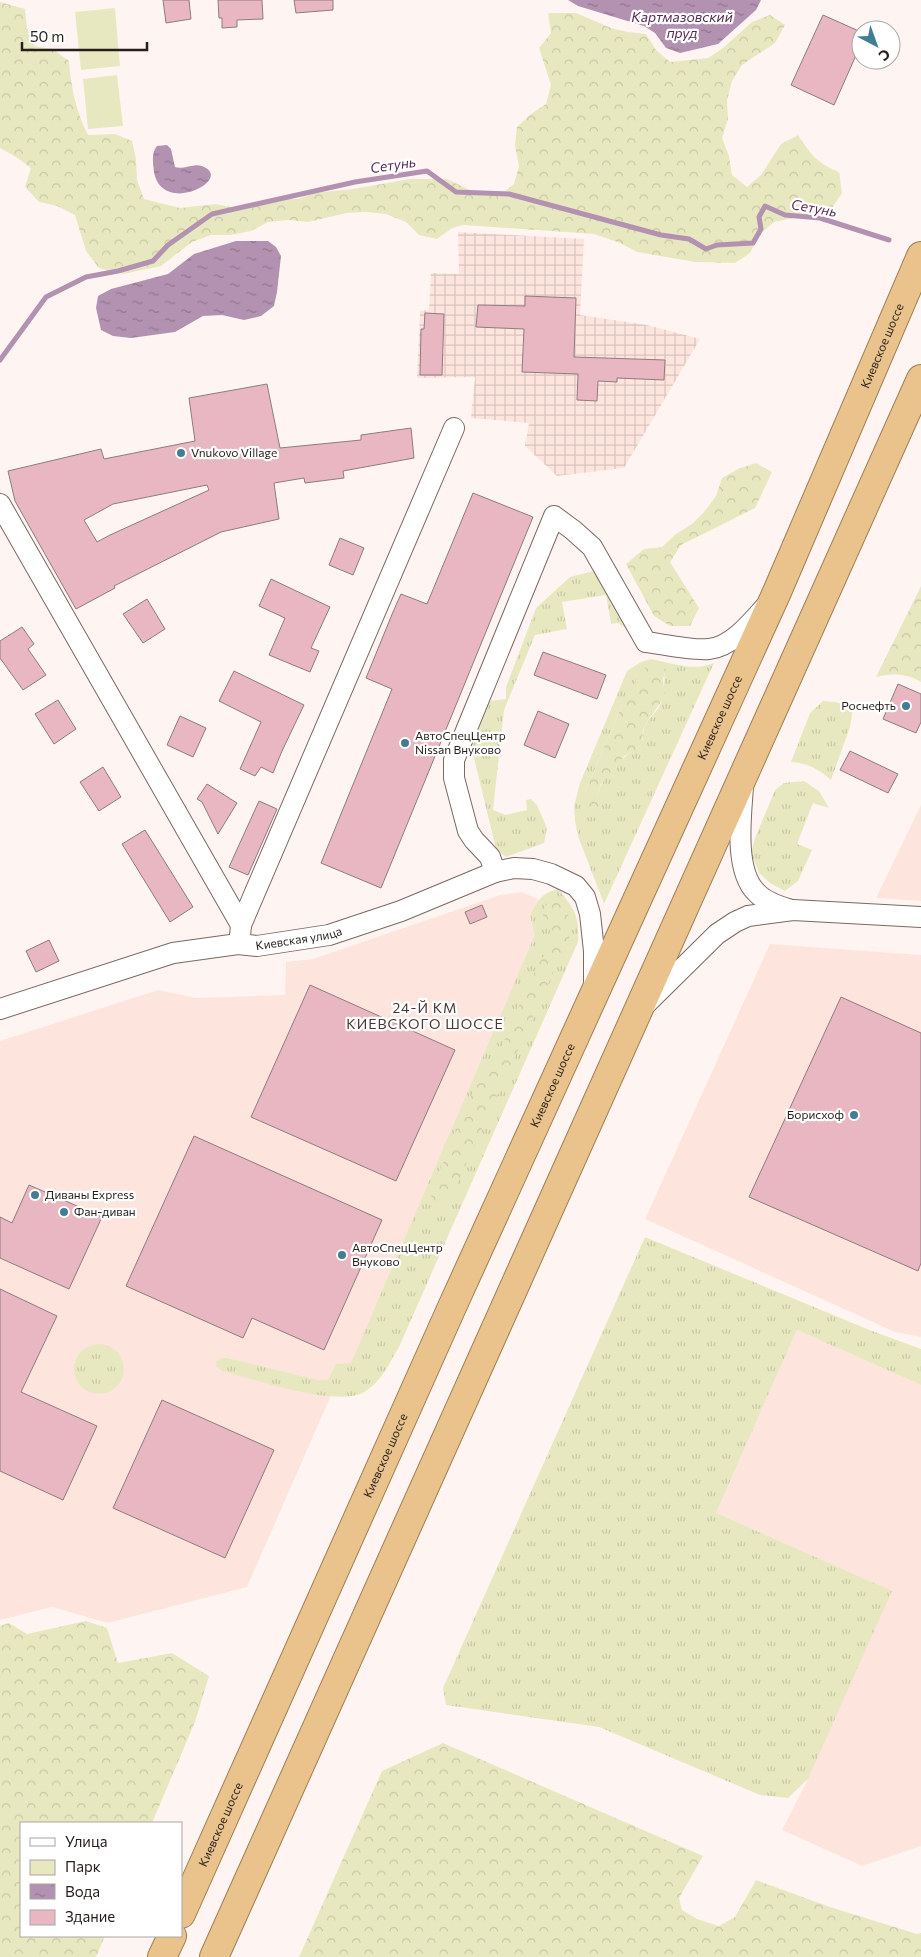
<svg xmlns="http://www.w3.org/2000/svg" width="921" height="1957" font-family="Commissioner,sans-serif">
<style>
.built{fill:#fde5de}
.industrial{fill:url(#industrial-grid)}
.grass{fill:url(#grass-tufts);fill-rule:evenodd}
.forest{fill:url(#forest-crowns)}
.park{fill:#e8e8c0}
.water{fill:url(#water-ripples)}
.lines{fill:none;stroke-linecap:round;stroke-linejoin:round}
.stream{stroke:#b391b0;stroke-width:5}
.building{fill:#e9b7c2;stroke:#8f7b7f;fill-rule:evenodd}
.minor-casing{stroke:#7a6862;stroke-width:22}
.trunk-casing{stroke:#a17e52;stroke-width:30}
.minor{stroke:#fff;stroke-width:20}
.trunk{stroke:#eac28c;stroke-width:28}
.poi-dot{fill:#417d94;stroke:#fff;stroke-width:2}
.labels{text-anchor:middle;stroke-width:4.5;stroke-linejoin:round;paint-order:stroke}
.street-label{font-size:12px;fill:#251e1b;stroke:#fff}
.poi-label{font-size:12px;fill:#251e1b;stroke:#fff;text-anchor:start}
.water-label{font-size:14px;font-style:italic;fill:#582b55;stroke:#fff}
.neighbourhood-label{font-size:14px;letter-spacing:1px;fill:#483732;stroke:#fff}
</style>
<defs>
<pattern id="industrial-grid" width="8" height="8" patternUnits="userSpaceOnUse" patternTransform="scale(1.25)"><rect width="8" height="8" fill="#fde5de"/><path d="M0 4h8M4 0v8" fill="none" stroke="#d9c4be"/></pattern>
<pattern id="grass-tufts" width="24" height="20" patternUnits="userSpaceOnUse" patternTransform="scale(1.25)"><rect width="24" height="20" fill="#e8e8c0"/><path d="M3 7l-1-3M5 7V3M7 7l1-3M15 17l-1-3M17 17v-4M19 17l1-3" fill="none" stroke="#c7c7a4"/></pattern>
<pattern id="forest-crowns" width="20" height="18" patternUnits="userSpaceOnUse" patternTransform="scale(1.25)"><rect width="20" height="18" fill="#e8e8c0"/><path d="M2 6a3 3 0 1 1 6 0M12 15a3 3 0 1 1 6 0" fill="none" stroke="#c7c7a4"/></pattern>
<pattern id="water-ripples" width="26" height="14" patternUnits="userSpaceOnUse" patternTransform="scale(1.25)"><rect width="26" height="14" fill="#b391b0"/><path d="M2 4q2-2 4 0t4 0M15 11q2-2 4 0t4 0" fill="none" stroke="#91768e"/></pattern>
</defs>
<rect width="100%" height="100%" fill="#fef5f2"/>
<path class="built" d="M 921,805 L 921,901 L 876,898 Z
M 522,892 L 551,905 L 352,1364 L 344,1366 L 247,1587 L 108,1623 L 52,1607 L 0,1620 L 0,1041 L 158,990 L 196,998 L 285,995 L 286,962 L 313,959 L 500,895 Z
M 770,944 L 921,955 L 921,1337 L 895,1332 L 645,1219 Z
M 797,1330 L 921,1385 L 921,1846 L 862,1866 L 782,1830 L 808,1779 L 716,1513 Z"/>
<path class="industrial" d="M 458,232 L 584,239 L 580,315 L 647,325 L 700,339 L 624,468 L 557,476 L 525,446 L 529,423 L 471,418 L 475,377 L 417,378 L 420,311 L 429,310 L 431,273 L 459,274 Z"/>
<path class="grass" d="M 606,568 L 628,630 L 618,623 L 611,624 L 606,595 L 562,602 L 567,629 L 535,635 L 504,710 L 493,810 L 506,815 L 527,810 L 526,800 L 531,799 L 537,805 L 547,828 L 544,843 L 506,857 L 496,849 L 471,746 L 489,701 L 506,699 L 506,687 L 536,608 L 570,577 Z
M 651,659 C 673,663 693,672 714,663 L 604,904 L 578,836 L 575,821 L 574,806 L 580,783 L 627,671 L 641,662 ZM 665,669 C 664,680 665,696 659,707 C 654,715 647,720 644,729 C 642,734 644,740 641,744 C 638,750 631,752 626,756 C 613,764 601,782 597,796 L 586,790 L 622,705 Z
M 823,701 L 836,702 L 853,709 L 850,727 L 831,780 C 818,769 808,763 791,762 L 810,713 Z
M 804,781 L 819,791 L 829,808 L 813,803 L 797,844 L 812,850 L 798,881 L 785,891 L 770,883 L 759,873 L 751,853 L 755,838 L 775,790 L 784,783 Z
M 558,889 C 574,908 580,916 578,942 L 399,1347 C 390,1362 381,1383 364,1392 C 336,1408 254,1379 222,1371 L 216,1366 L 216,1362 L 221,1358 L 227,1358 L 318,1380 L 328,1380 L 336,1364 L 351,1363 L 535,935 L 530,915 C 538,901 541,893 558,889 Z
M 645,1237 L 872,1331 L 921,1349 L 921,1385 L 797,1330 L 716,1513 L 892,1591 L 808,1779 L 788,1798 L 760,1795 L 599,1727 L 446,1705 L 443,1688 Z
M74 1369a25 25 0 1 1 50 0a25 25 0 1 1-50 0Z"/>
<path class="forest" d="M 0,2 L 25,9 L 27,28 L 34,46 L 53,49 L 69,61 C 71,87 76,112 88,135 L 115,134 L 132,141 L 136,159 L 137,180 L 144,199 L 180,208 L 216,204 L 235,208 L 253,205 L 272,199 L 298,199 L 315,193 L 353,189 L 410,179 L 447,179 L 480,195 L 499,196 L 514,184 L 519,166 L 515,146 L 517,127 L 531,114 L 546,104 L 551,85 L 539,48 L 551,33 L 548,13 L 576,13 L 611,28 L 628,32 L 646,34 L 656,50 L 670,62 L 708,58 L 723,48 L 752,22 L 770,15 L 785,25 L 775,43 L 742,65 L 732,81 L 727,100 L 728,119 L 722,138 L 729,156 L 732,175 L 747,187 L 761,175 L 781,144 L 798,135 C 812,156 816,162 839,172 L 842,193 L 832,208 L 813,214 L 774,222 L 759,235 L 750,253 L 735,263 L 695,262 L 637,252 L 620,243 L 594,234 L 463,225 L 452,228 L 437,239 L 419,235 L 406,222 L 386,214 L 366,212 L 347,213 L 308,222 L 288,220 L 268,222 L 251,231 L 231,235 L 211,235 L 192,242 L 161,266 L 123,274 L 99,268 L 86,251 L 75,215 L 57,206 L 39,202 L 25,187 L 31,168 L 16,157 L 0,148 Z
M 756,463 L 772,472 L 755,508 L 681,545 L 670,562 L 699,608 L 690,626 L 670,626 L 654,616 L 626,564 L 644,549 L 662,547 L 676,534 L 692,524 L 704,512 L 716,496 L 722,478 L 738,469 Z
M 921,586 L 921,682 C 906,673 892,673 876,677 Z
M 652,665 L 666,669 L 663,679 L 665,696 L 647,722 L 643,730 L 642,743 L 635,751 L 624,756 L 601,784 L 597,796 L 599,809 L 596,818 L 587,816 L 586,790 L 622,705 L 641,670 Z
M 553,900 L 561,902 C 569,913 573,923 570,936 L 451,1197 L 443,1207 L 434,1202 L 430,1194 L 475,1087 L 479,1079 L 493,1066 L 537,966 L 548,950 L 550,931 L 549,922 L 542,914 L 546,905 Z
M 86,1621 L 107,1628 L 118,1663 L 172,1653 L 209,1676 L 195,1722 L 152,1823 L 21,1823 L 21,1936 L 105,1936 L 96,1957 L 0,1957 L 0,1626 L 9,1623 L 27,1634 Z
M 443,1743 L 703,1856 L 679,1898 L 682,1910 L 697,1919 L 719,1926 L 735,1917 L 756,1880 L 830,1907 L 917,1934 L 921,1933 L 921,1957 L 299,1957 L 382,1771 Z"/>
<path class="park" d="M 115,8 L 120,66 L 81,70 L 75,12 Z
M 117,75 L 123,126 L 88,129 L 83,79 Z"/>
<path class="water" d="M 568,0 L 761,0 L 756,10 L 718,44 L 680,53 L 666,48 L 655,33 L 644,26 L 578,6 Z
M 167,145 L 171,149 L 175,167 C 184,170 192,163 202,166 C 236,179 162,217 154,172 C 153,163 151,153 157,146 Z
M 236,241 L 268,241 L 276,247 L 281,256 L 277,292 L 274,306 L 261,316 L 244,320 L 222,315 L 203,316 L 175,332 L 131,338 L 113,336 L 101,330 L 96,308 L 98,296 L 111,289 L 168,274 L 194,254 Z"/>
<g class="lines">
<path class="stream" d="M 0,360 L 46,297 L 86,277 L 118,271 L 153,261 L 168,245 L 212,214 L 355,182 L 427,171 L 456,192 L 509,194 L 661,235 L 689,239 L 706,249 L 717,245 L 753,243 L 761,229 L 759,217 L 765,206 L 785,215 L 820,218 L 889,240"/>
</g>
<path class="building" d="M 163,0 L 189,0 L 191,19 L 166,23 Z
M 218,0 L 262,0 L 263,19 L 237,20 L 237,27 L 222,28 L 222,18 L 219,18 Z
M 294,0 L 333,0 L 333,10 L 296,13 Z
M 823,15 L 861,32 L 861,44 L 834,105 L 791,85 Z
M 525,296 L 576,298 L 574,357 L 665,360 L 664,380 L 617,378 L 617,382 L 598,381 L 597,401 L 577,400 L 578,374 L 522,372 L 524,329 L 476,327 L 478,305 L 525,306 Z
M 425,313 L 444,314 L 442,375 L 420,375 L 421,329 L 424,329 Z
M 267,384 L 280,448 L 361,440 L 361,435 L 411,428 L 414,458 L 343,471 L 344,478 L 305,483 L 304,478 L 274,483 L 279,519 L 221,532 L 114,586 L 115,588 L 76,609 L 15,501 L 8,471 L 101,449 L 104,459 L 195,441 L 189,398 ZM 207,485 L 209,490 L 110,535 L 97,542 L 84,520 L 113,504 Z
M 473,493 L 533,517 L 381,888 L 321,863 L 392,689 L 366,678 L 393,612 L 401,594 L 427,604 Z
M 340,538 L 364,548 L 353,575 L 329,565 Z
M 271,579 L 330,607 L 311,648 L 319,651 L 310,672 L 269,655 L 285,618 L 259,606 Z
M 147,599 L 165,629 L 143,643 L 123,614 Z
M 22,627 L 34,644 L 28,649 L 46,675 L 23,690 L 0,658 L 0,641 Z
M 543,652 L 606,675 L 597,699 L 534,675 Z
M 234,671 L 304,705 L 282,751 L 273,773 L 261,767 L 255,776 L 240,769 L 261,722 L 219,701 Z
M 898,684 L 921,694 L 921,722 L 916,733 L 883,719 Z
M 58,700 L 76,729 L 54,744 L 35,714 Z
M 538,711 L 569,724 L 555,758 L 524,745 Z
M 180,716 L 206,728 L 193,757 L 167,745 Z
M 850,751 L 898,774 L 888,793 L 840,770 Z
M 103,767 L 121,797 L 99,811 L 80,782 Z
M 207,784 L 237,803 L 218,834 L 202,802 L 197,799 Z
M 259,801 L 277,809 L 248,875 L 229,867 Z
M 145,830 L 193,907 L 170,922 L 122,844 Z
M 482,905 L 487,917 L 470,924 L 465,912 Z
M 49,940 L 59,961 L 36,972 L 26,951 Z
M 310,985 L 455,1050 L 396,1181 L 251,1117 Z
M 841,997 L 921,1033 L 921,1263 L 918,1271 L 749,1197 Z
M 194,1136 L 382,1220 L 324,1350 L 252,1318 L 243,1338 L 126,1286 Z
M 29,1185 L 102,1217 L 69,1289 L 0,1258 L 0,1217 L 12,1223 Z
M 0,1289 L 57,1316 L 21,1392 L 97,1426 L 63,1500 L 0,1471 Z
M 162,1400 L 274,1450 L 225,1558 L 113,1508 Z"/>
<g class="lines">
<g class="minor-casing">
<g id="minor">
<path d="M 0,504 L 241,925 L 240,936"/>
<path d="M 743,787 C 741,816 734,870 756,892 C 765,902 779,906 791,910"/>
<path d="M 495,872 L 490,857 L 474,840 L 468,831 L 454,778 L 454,760 L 554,516 L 573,530 L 592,547 L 646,642 C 662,644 694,651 709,649 C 731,647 751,623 765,607"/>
<path d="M 241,925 L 454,428"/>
<path d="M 645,1005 L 717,934 L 735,922 L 748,916 L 793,910 L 921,917"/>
<path id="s1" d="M 0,1009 L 173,953 L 238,944 L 257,946 L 329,935 L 401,911 L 495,872 L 514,868 L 533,869 L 551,874 L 576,886 L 585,897 L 590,914 L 594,951 L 594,987"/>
</g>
</g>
<g class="trunk-casing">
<g id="trunk">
<path id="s2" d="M 181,1914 L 452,1307 L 777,592 L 921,256"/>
<path d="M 162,1957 L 172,1936"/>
<path d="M 214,1957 L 921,379"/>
</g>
</g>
<use href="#minor" class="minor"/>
<use href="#trunk" class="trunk"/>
</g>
<g class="poi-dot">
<circle cx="181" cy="453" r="5"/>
<circle cx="906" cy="706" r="5"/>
<circle cx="405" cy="743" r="5"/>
<circle cx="854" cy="1115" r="5"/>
<circle cx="35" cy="1195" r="5"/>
<circle cx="64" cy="1212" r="5"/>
<circle cx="342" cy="1255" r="5"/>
</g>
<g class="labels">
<g class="street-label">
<text dy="4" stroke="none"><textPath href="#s2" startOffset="1718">Киевское шоссе</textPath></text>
<text dy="4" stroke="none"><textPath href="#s2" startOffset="1312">Киевское шоссе</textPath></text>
<text dy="4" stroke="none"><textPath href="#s1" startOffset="309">Киевская улица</textPath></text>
<text dy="4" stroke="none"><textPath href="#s2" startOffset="908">Киевское шоссе</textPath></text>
<text dy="4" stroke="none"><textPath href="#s2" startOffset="502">Киевское шоссе</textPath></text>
<text dy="4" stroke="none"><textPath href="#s2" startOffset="98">Киевское шоссе</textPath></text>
</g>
<g class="poi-label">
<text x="191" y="457">Vnukovo Village</text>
<text x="896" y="710" text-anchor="end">Роснефть</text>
<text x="415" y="740">АвтоСпецЦентр<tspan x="415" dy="14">Nissan Внуково</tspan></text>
<text x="844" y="1119" text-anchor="end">Борисхоф</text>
<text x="45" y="1199">Диваны Express</text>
<text x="74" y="1216">Фан-диван</text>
<text x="352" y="1252">АвтоСпецЦентр<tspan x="352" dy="14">Внуково</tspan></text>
</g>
<g class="water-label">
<text x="682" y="22">Картмазовский<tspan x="682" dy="16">пруд</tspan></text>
<text transform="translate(393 165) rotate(-8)" y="5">Сетунь</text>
<text transform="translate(814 208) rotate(10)" y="5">Сетунь</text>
</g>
<g class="neighbourhood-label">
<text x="425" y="1013">24-Й КМ<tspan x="425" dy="16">КИЕВСКОГО ШОССЕ</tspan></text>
</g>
</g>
<rect x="20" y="1822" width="162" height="115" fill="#ffffff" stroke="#a8a5a4"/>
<rect x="30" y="1838" width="25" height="8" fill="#ffffff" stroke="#a8a5a4"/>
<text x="65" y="1847" font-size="15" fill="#251e1b">Улица</text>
<rect x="30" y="1860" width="25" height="15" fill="#e8e8c0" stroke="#a8a5a4"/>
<text x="65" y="1872" font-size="15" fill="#251e1b">Парк</text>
<rect x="30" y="1884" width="25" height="15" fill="url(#water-ripples)" stroke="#a8a5a4"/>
<text x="65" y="1897" font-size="15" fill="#251e1b">Вода</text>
<rect x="30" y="1910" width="25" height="15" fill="#e9b7c2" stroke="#a8a5a4"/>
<text x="65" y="1922" font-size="15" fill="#251e1b">Здание</text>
<g transform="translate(876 45) rotate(139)"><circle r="24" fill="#ffffff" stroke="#a8a5a4"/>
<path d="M0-4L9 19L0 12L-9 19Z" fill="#417d94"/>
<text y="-8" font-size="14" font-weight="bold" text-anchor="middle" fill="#251e1b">С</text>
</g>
<path d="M22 42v8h125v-8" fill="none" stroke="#251e1b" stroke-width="2.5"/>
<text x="30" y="42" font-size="15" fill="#251e1b" stroke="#ffffff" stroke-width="4" paint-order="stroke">50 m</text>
</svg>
